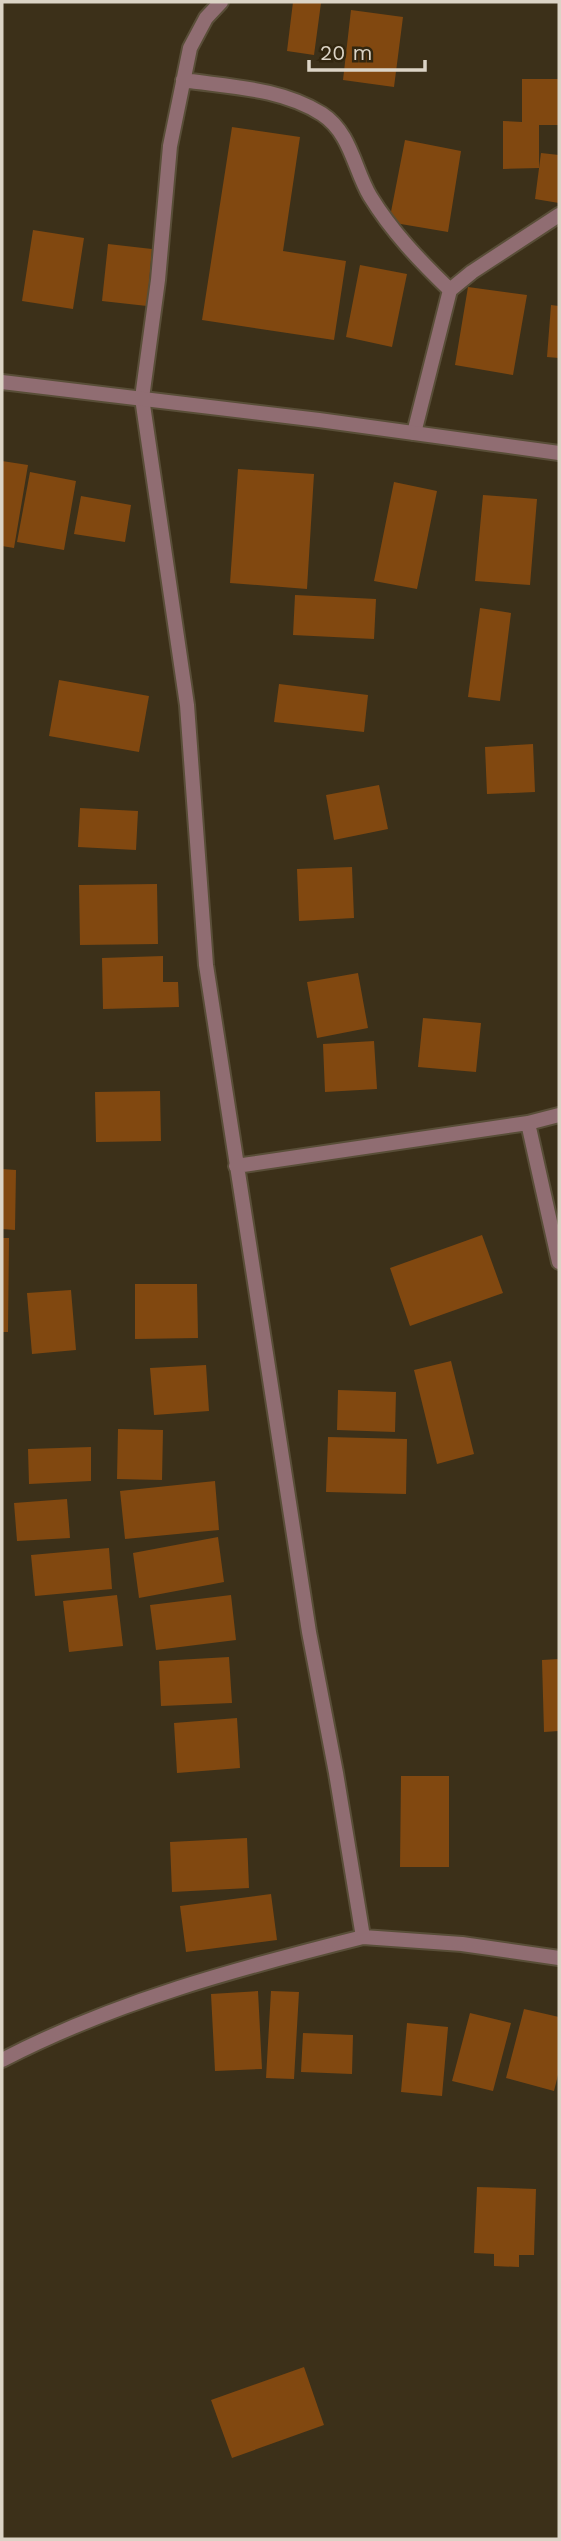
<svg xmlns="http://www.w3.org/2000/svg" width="561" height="2541" font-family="'Work Sans',sans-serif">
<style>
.building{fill:#814810}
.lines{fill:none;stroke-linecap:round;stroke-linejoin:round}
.minor-casing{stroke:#594e38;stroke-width:18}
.tertiary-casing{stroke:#594e38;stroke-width:18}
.minor{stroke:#906d72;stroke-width:14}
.tertiary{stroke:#906d72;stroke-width:14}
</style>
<rect width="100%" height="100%" fill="#3c3019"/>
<path class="building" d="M 293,2 L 321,3 L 314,55 L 287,51 Z
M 351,10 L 403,17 L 394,87 L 343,80 Z
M 522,79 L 559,79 L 559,125 L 539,125 L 539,168 L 503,169 L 503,121 L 522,122 Z
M 232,127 L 300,137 L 283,251 L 346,261 L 334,340 L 202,320 Z
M 405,140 L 461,151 L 448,232 L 389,222 Z
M 541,153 L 559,155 L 559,203 L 535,199 Z
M 33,230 L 84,238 L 73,309 L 22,301 Z
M 108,244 L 152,249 L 147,306 L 102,301 Z
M 360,265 L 407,274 L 392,347 L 346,337 Z
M 468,287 L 527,295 L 513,375 L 455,365 Z
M 551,305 L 559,306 L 559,358 L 547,357 Z
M 2,461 L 28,465 L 14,548 L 2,546 Z
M 238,469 L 314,474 L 307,589 L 230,583 Z
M 30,472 L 76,481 L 64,550 L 17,542 Z
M 394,482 L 437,491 L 417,589 L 374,581 Z
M 483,495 L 537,499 L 530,585 L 475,581 Z
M 81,496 L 131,505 L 125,542 L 74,534 Z
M 295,595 L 376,599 L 374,639 L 293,635 Z
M 480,608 L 511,613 L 500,701 L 468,697 Z
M 59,680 L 149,696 L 139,752 L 49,736 Z
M 279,684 L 368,695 L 364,732 L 274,722 Z
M 533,744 L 535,792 L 487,794 L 485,747 Z
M 379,785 L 388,829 L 334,840 L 326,795 Z
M 80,808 L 138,811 L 136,850 L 78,847 Z
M 352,867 L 354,918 L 299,921 L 297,869 Z
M 157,884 L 158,944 L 80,945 L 79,885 Z
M 163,956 L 163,982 L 178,982 L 179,1007 L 103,1009 L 102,958 Z
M 358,973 L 368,1028 L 317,1038 L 307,982 Z
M 423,1018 L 481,1023 L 476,1072 L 418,1067 Z
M 374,1041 L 377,1089 L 325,1092 L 323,1044 Z
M 160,1091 L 161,1141 L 96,1142 L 95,1092 Z
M 2,1169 L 16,1170 L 15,1230 L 2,1229 Z
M 482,1235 L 503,1293 L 410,1326 L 390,1268 Z
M 2,1238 L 9,1238 L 8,1332 L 2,1332 Z
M 135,1284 L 197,1284 L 198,1338 L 135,1339 Z
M 71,1290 L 76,1350 L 32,1354 L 27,1293 Z
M 451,1361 L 474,1454 L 437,1464 L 414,1370 Z
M 206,1365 L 209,1411 L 154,1415 L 150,1368 Z
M 338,1390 L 396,1392 L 395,1432 L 337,1430 Z
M 118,1429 L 163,1430 L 162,1480 L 117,1479 Z
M 328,1437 L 407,1439 L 406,1494 L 326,1492 Z
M 91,1447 L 91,1481 L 29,1484 L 28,1449 Z
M 215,1481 L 219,1530 L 125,1539 L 120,1491 Z
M 67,1499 L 70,1538 L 17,1541 L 14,1503 Z
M 218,1537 L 224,1582 L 139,1598 L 133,1553 Z
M 109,1548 L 112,1589 L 35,1596 L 31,1555 Z
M 117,1595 L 123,1646 L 69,1652 L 63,1601 Z
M 231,1595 L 236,1640 L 156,1650 L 150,1605 Z
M 229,1657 L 232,1703 L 161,1706 L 159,1661 Z
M 559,1659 L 559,1731 L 544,1732 L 542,1660 Z
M 237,1718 L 240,1768 L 177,1773 L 174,1723 Z
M 401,1776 L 449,1776 L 449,1867 L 400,1867 Z
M 247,1838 L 249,1888 L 172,1892 L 170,1842 Z
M 271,1894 L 277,1940 L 186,1952 L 180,1906 Z
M 258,1991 L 262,2069 L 215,2071 L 211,1994 Z
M 271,1991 L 299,1992 L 294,2079 L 266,2078 Z
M 524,2009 L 559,2017 L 559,2071 L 554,2091 L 506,2078 Z
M 470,2013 L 511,2023 L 493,2091 L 452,2081 Z
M 407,2023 L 448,2027 L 442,2096 L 401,2092 Z
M 303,2033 L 353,2035 L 352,2074 L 301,2072 Z
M 477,2187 L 536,2189 L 534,2255 L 519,2255 L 519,2267 L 494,2266 L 494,2254 L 474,2253 Z
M 304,2367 L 324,2425 L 232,2458 L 211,2400 Z"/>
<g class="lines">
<g class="minor-casing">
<path id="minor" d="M 221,2 L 206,18 L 190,48 L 170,146 L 158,280 L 142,398 L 187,705 L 206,965 L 309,1632 L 336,1773 L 363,1937 L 462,1944 L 559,1958
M 183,80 C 230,87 281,88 322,114 C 351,133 354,169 370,196 C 392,232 420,261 450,290 L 414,433
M 450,290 L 472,272 L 559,215
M 528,1123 L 559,1115
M 236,1166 L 528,1123 L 559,1262
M 2,2060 C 116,2001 239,1968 363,1937"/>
</g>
<g class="tertiary-casing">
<path id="tertiary" d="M 2,382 L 319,420 L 559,453"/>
</g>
<use href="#minor" class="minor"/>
<use href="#tertiary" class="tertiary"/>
</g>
<rect width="561" height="2541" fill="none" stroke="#dcd4c6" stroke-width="7"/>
<path d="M309 60v10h116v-10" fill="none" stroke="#dcd4c6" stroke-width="3.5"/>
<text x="320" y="60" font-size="21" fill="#dcd4c6" stroke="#32260f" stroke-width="5" paint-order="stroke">20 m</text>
</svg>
